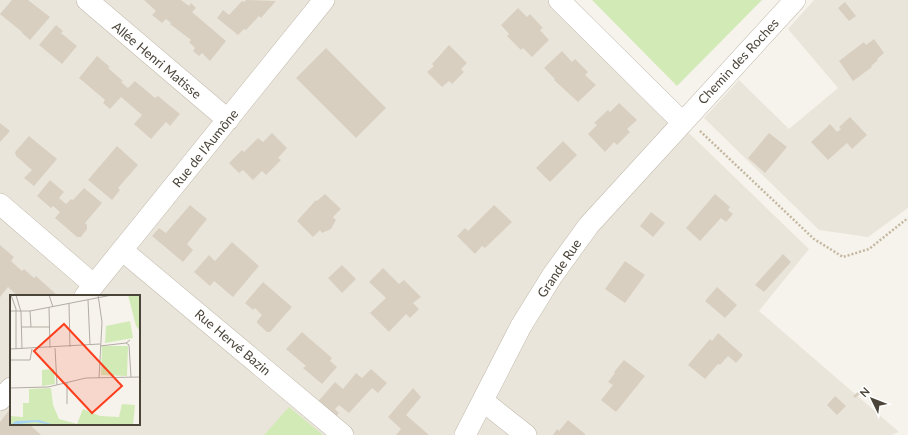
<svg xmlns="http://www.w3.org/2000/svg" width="908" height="435" font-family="Lato,sans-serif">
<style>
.residential{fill:#eae5da;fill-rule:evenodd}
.green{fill:#d2eab5}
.building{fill:#d8cfc1}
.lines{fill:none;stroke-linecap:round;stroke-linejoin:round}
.minor-casing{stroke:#c2bbae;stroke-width:22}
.path{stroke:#c4b79f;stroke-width:2.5;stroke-dasharray:2 2;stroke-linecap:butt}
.minor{stroke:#fff;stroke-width:21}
.labels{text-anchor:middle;stroke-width:3;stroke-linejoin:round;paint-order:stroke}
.street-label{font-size:13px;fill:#4b4439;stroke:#fff}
.inset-road{fill:none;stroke:#b2ada4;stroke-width:1}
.view{fill:#fc3f1d;fill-opacity:0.15;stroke:#fc3f1d;stroke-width:2}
.inset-edge{fill:none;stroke:#4b4439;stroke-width:2}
</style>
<rect width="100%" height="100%" fill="#f6f3ec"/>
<path class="residential" d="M 0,0 L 551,0 L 809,249 L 759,311 L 899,432 L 891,435 L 0,435 ZM 11,296 L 139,296 L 139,424 L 11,424 Z
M 814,0 L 908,0 L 908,208 L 868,237 L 819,230 L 704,118 L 739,80 L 789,129 L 838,88 L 788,29 Z"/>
<path class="green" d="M 592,0 L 762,0 L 677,86 Z
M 289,407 L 323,435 L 264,435 Z"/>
<path class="building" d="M 12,0 L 28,0 L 50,17 L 30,40 L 22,33 L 22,32 L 0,14 Z
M 144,0 L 181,0 L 189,6 L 191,3 L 196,8 L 192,12 L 226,41 L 210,61 L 202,53 L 199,56 L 193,51 L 195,48 L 189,42 L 191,40 L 170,24 L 171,23 L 166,19 L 162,23 L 152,15 L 156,11 Z
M 246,0 L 276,1 L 261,18 L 259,16 L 246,30 L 244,29 L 238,35 L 217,18 L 223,10 L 229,15 L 242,1 L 244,2 Z
M 845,2 L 856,16 L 849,21 L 838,8 Z
M 518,8 L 527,17 L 530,14 L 543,28 L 540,30 L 549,40 L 532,57 L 523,48 L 521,50 L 507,36 L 509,34 L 501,25 Z
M 56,25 L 63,31 L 61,33 L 77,46 L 62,64 L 39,45 Z
M 874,39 L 884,53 L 877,59 L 878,60 L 871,66 L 872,67 L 853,81 L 839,61 L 864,42 L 866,45 Z
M 449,45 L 467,63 L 461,69 L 464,72 L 452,84 L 449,81 L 442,87 L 427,72 L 434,66 L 432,64 Z
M 326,48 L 386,108 L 356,138 L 296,78 Z
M 562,51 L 572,62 L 575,59 L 588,72 L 585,75 L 596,85 L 578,102 L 554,80 L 555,79 L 544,68 Z
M 97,56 L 110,67 L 108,68 L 123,81 L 121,82 L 128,88 L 135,81 L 155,98 L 158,96 L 180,114 L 170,126 L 166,122 L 151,139 L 134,124 L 142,115 L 121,97 L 110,109 L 103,103 L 105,100 L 79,78 Z
M 619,103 L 637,120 L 627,129 L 630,132 L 617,145 L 614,142 L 605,152 L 588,134 L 597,125 L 594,123 L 608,110 L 610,112 Z
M 850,117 L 867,135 L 852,149 L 847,143 L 828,160 L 811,142 L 830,124 L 837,132 L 841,129 L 839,127 Z
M 0,123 L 10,131 L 0,142 Z
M 272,133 L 287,148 L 278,158 L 281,160 L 266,175 L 262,171 L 253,180 L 243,170 L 239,173 L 229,163 L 242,150 L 244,152 L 258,138 L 263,142 Z
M 769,133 L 787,147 L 765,173 L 748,158 Z
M 29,136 L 57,159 L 34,186 L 24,178 L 32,170 L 16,156 L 15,152 Z
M 563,141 L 577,155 L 550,182 L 536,168 Z
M 117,146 L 138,165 L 118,188 L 120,190 L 112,200 L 88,180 Z
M 50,180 L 64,192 L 59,198 L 66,204 L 71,199 L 73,200 L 84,188 L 102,203 L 85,223 L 87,225 L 87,229 L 81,237 L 77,237 L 55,218 L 60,212 L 53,206 L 51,208 L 37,196 Z
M 325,194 L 341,209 L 333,217 L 336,220 L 331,229 L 322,233 L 320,230 L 313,237 L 297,221 L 316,200 L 317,201 Z
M 715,194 L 730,207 L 728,210 L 733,214 L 726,222 L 721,218 L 700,241 L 686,228 Z
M 190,205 L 207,219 L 187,244 L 193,250 L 183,262 L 152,236 L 159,228 L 166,233 Z
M 494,205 L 512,222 L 485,248 L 482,246 L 475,254 L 457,236 L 465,228 L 468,231 Z
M 651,212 L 665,223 L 653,237 L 640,226 Z
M 232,242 L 259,266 L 233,297 L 214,281 L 210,286 L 194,272 L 209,255 L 215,261 Z
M 0,245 L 14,257 L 11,261 L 22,271 L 24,269 L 34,278 L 36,276 L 58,296 L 18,296 L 8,287 L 0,297 Z
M 783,254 L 791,262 L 764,292 L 755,285 Z
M 625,261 L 645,275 L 625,303 L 605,289 Z
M 342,265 L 356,279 L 342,293 L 328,278 Z
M 383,268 L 399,284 L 404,280 L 421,297 L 413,303 L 419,309 L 410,318 L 406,314 L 389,332 L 370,313 L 386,298 L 369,282 Z
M 263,282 L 292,307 L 270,332 L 267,332 L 257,323 L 257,321 L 262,315 L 255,308 L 253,310 L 245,303 Z
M 717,287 L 737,305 L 725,318 L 705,301 Z
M 302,332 L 332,358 L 330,361 L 337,367 L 322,384 L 303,368 L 306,366 L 286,349 Z
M 718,333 L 743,355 L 736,363 L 728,356 L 720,365 L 718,364 L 705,379 L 688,365 L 710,339 L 712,341 Z
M 624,360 L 645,376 L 616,412 L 601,400 L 613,385 L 608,382 L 615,373 L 614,372 Z
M 371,369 L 387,383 L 378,393 L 372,388 L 349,413 L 339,405 L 335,409 L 339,413 L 333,420 L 315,405 L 335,382 L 343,389 L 356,373 L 362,378 Z
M 413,388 L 421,397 L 406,415 L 429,435 L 396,435 L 401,429 L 388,417 Z
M 860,390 L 863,392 L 855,398 L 853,396 Z
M 835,396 L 846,406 L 837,415 L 827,405 Z
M 11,408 L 11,424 L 29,424 L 41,435 L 0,435 L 0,422 Z
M 568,420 L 585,434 L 585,435 L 553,435 L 557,429 L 559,431 Z"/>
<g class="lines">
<g class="minor-casing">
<path id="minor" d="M 87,0 L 228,120
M 559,0 L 682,122
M 0,204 L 94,285
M 122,250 L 343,435
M 85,296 L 324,0
M 0,400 L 11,388
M 483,401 L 526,435
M 465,435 L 521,326 L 552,276 L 589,225 L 795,0"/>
</g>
<path class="path" d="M 700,131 L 814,239 L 843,257 L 869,249 L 908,218"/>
<use href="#minor" class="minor"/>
</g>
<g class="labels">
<g class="street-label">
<text transform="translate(157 60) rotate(40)" y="5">Allée Henri Matisse</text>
<text transform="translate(738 61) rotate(-47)" y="5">Chemin des Roches</text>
<text transform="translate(205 148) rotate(-51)" y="5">Rue de l'Aumône</text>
<text transform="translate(559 268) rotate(-56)" y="5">Grande Rue</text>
<text transform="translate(233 342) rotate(40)" y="5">Rue Hervé Bazin</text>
</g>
</g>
<g transform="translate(10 295)">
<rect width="130" height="130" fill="#f6f3ec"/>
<path d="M 118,0 L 130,0 L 130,36 L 126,31 ZM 120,26 L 123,43 L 95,48 L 96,31 ZM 92,51 L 118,51 L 117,81 L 91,80 ZM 44,74 L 45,89 L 32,91 L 32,75 ZM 41,93 L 43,110 L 49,124 L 67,129 L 73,114 L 90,121 L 109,122 L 112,109 L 125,110 L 123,130 L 0,130 L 0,121 L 13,122 L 13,108 L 19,108 L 19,94 Z" fill="#d2eab5"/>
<path d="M 29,125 L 44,130 L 25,127 L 0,130 L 6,126 Z" fill="#a9d4f2"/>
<path class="inset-road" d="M 1,0 L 6,14 L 6,54M 6,0 L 11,17 L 12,54M 39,0 L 43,12M 88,0 L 92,27 L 89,83M 78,5 L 80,50M 59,9 L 60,52M 39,12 L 40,53M 0,16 L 20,16 L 102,0M 20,16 L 21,32M 12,32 L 40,32M 116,48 L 119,50 L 121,82M 90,51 L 116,48 L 120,45M 45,53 L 47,90M 0,54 L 90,49M 0,65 L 20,65 L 22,54M 57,87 L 57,109M 0,93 L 38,92 L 76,83 L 130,82"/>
<path class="view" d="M 54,29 L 112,91 L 82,118 L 24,56 Z"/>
<rect width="130" height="130" class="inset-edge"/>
</g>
<g transform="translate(872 399) rotate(313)" stroke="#ffffff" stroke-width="3" paint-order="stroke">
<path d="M0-3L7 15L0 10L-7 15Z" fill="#4b4439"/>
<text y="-6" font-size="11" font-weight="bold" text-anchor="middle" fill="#4b4439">N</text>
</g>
</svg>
